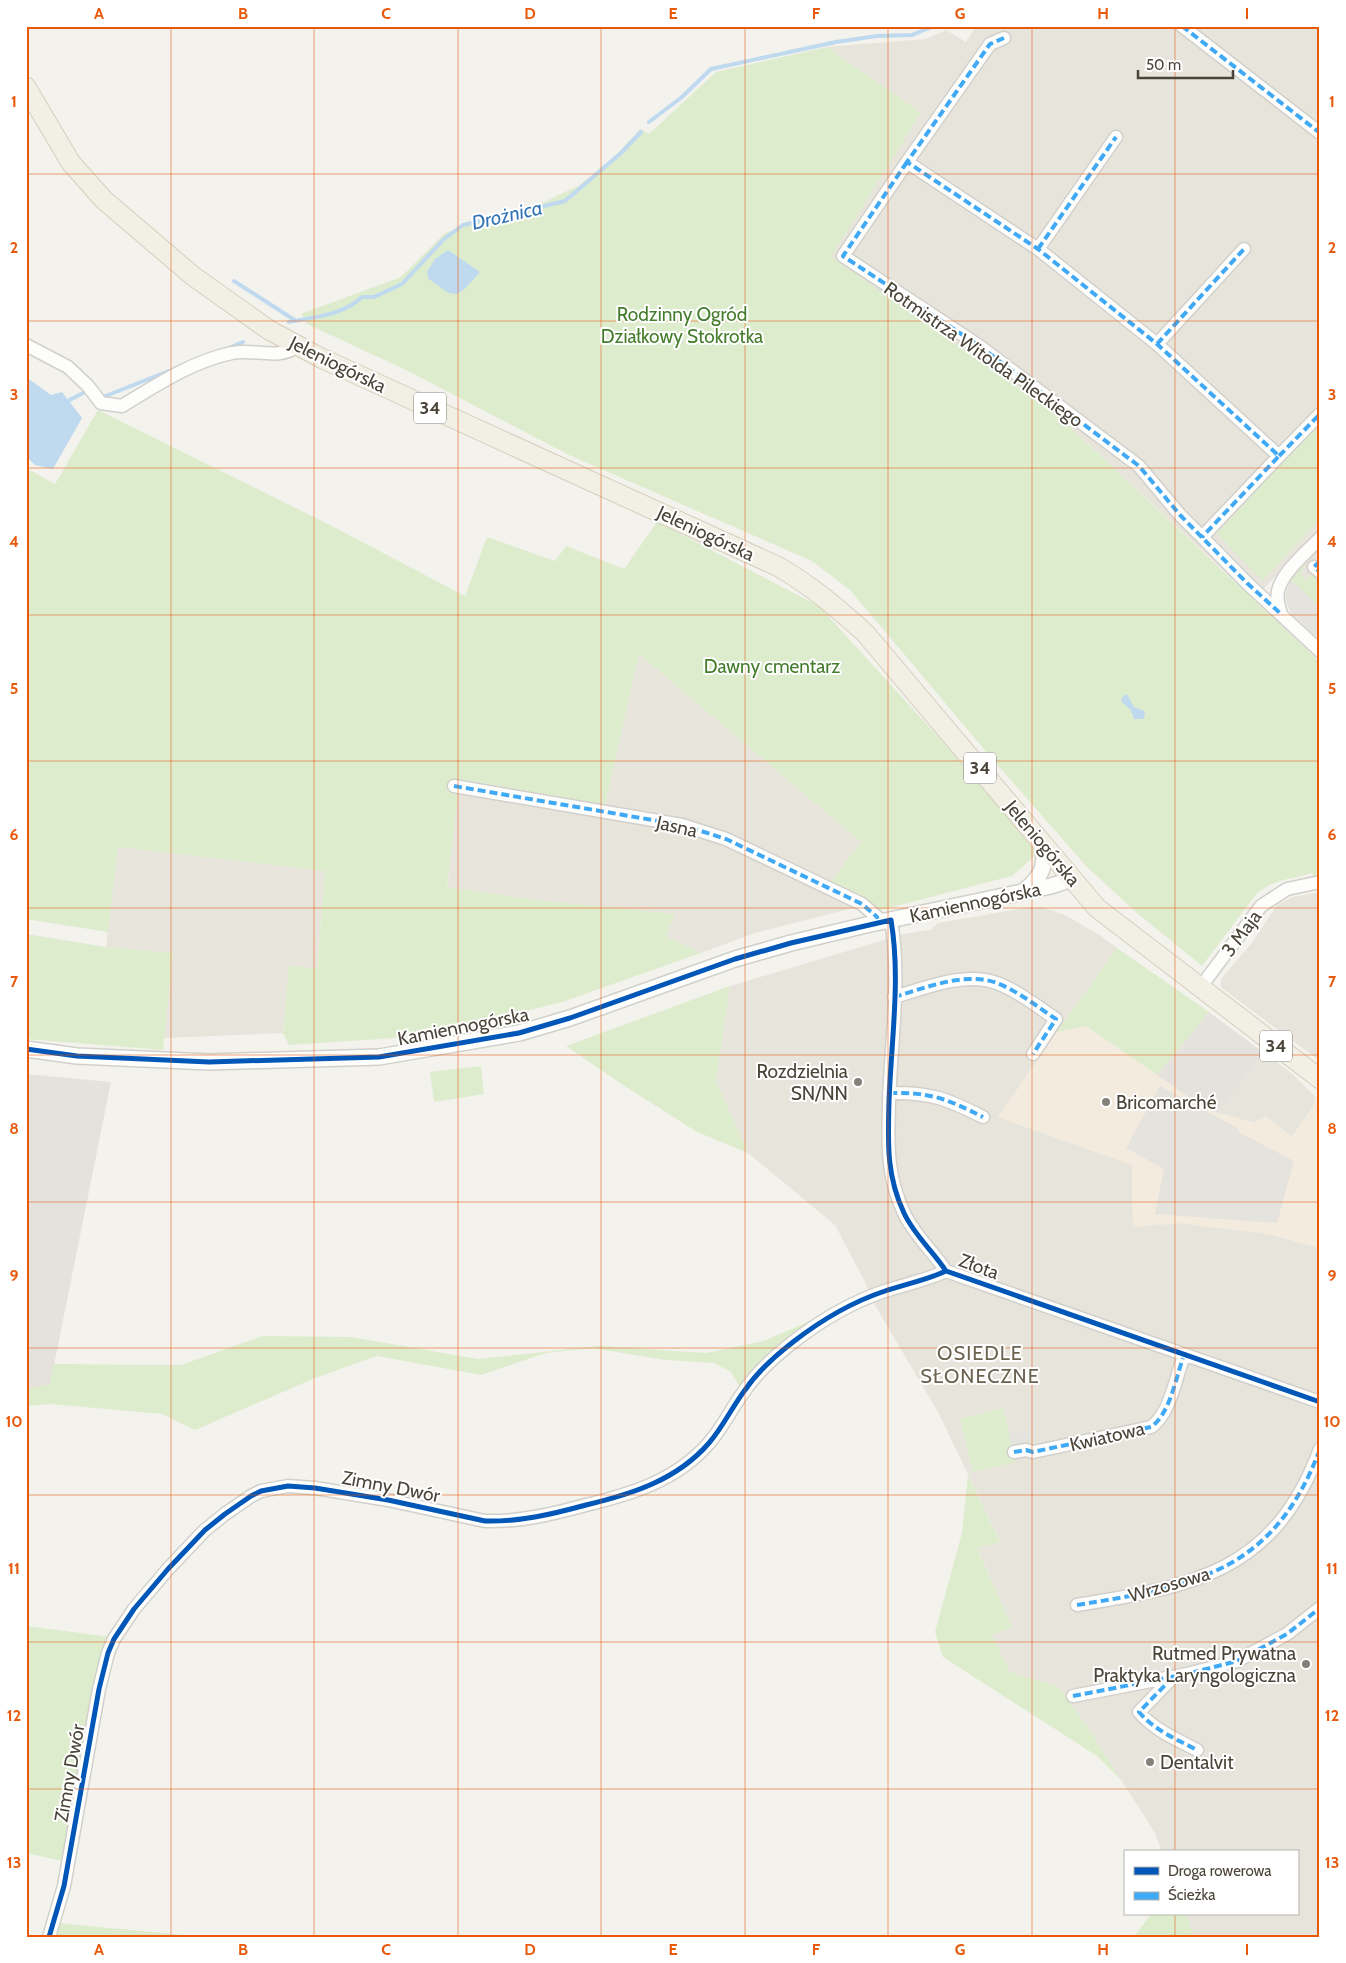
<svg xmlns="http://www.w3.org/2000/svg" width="1346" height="1963" font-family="Cabin,sans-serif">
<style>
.residential{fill:#e7e4db}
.commercial{fill:#f2ebde}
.industrial{fill:#e5e2dd}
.green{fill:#deecce}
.parking{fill:#e5e3de}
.water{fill:#bfd9ef}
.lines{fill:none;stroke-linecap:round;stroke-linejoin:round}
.stream{stroke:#bfd9ef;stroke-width:4}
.minor-casing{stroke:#d1d0cb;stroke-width:15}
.tertiary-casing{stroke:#d1d0cb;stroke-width:18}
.primary-casing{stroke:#d5cfbc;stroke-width:21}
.minor{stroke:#fdfdfc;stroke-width:12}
.tertiary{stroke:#fdfdfc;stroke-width:15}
.primary{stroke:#f2efe5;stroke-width:19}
.quiet{stroke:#3fa9f5;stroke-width:4;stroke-dasharray:8 4;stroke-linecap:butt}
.cycleway-casing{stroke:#fff;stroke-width:8}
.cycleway{stroke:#0057b8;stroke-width:5}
.grid{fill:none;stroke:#e8590c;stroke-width:1;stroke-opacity:0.55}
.poi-dot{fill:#858178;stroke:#fff;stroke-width:2}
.labels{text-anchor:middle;stroke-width:4;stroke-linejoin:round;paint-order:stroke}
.shield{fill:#fff;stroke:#807c74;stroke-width:1}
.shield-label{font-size:18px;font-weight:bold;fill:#4a4439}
.park-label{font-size:19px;fill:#447c2c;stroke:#fff}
.street-label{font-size:19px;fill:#4a4439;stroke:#fff}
.poi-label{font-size:19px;fill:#4a4439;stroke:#fff;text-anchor:end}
.water-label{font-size:20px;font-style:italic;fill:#3274b5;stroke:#fff}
.neighbourhood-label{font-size:20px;letter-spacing:1px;fill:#6c6350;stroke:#fff}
.neatline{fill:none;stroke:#e8590c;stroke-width:2}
.grid-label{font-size:16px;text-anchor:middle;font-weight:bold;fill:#e8590c}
</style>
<rect width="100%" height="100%" fill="#f3f2ed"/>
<path class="residential" d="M 976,26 L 1320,26 L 1320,529 L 1254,599 L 1056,414 L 830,257 L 921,113 L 827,47 L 926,39 L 946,30 L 966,42 Z
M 1320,547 L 1320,608 L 1290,579 Z
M 639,653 L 862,842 L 824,891 L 857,907 L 755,933 L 701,953 L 666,936 L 675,915 L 536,900 L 447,888 L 460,779 L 605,805 Z
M 118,847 L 325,871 L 317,968 L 289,967 L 283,1033 L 164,1038 L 173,953 L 106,947 Z
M 1320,892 L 1320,1061 L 1239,1001 L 1221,987 L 1221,979 L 1251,944 L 1277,905 L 1292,897 Z
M 1031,907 L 1042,907 L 1065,915 L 1101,936 L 1117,948 L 998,1117 L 1132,1165 L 1133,1227 L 1179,1223 L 1268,1234 L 1320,1248 L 1320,1937 L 1193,1937 L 1187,1914 L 1297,1914 L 1297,1852 L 1162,1852 L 1155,1833 L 1085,1723 L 1059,1687 L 1010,1672 L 992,1635 L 1012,1627 L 977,1547 L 1000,1541 L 939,1414 L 873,1302 L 865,1282 L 835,1225 L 748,1153 L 716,1081 L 730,986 L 904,934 L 930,930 L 938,923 Z
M 1264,1053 L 1289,1071 L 1315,1096 L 1313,1107 L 1292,1137 L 1265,1116 L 1255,1123 L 1218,1113 Z"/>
<path class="commercial" d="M 1086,1026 L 1206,1109 L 1254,1123 L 1265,1116 L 1291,1137 L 1313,1108 L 1315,1096 L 1320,1100 L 1320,1248 L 1268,1234 L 1179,1223 L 1133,1227 L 1132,1165 L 998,1117 L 1057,1032 Z"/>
<path class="industrial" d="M 1209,1012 L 1264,1053 L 1218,1113 L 1206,1109 L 1157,1075 Z
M 26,1074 L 111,1082 L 50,1385 L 26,1389 Z"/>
<path class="green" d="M 827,47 L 921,113 L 831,257 L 1056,414 L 1320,662 L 1320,875 L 1314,876 L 1311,873 C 1289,881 1278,877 1257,893 L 1202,966 L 1137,913 L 1086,866 L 994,761 L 850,590 L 812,561 L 569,455 L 410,372 L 307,324 L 301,314 L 401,277 L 445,233 L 485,219 L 542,203 L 580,185 L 617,154 L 640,129 L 649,134 L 716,72 Z
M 98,410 L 330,525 L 465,596 L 487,537 L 555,561 L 566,546 L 624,569 L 657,522 L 819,606 L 941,740 L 1038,853 L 1012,876 L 877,911 L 867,899 L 830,883 L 861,842 L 639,654 L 605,805 L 460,779 L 447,887 L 536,900 L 675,914 L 666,936 L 701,953 L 562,1002 L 425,1036 L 289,1045 L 283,1033 L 289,966 L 317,968 L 325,871 L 118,847 L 108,932 L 26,919 L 26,468 L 55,484 Z
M 1320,422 L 1320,519 L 1262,581 L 1217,533 Z
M 1302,566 L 1305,567 L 1300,574 L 1307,580 L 1312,574 L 1320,581 L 1320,608 L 1290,579 Z
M 26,934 L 106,947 L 173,953 L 163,1050 L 26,1039 Z
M 1117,948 L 1209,1012 L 1157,1075 L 1086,1026 L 1057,1032 Z
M 730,986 L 716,1081 L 748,1153 L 697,1132 L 623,1085 L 566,1046 Z
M 481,1066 L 484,1094 L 434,1102 L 430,1072 Z
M 848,1304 L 741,1389 L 731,1372 L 714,1363 L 665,1360 L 593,1348 L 546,1353 L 481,1375 L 377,1356 L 315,1378 L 195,1430 L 162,1414 L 50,1404 L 26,1406 L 26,1389 L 50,1384 L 54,1364 L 181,1365 L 262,1336 L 351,1337 L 478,1359 L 598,1346 L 706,1353 L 764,1341 Z
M 1003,1408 L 1016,1462 L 973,1472 L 960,1419 Z
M 968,1475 L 1000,1542 L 977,1548 L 1012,1627 L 992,1635 L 1010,1672 L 1059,1687 L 1085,1723 L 1122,1781 L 1097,1756 L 943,1657 L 935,1632 L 962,1533 Z
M 26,1626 L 111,1637 L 66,1862 L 26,1853 Z
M 1151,1914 L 1187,1914 L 1193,1937 L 1134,1937 Z
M 57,1923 L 205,1937 L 53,1937 Z"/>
<path class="parking" d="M 1290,579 L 1320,608 L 1320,640 L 1293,615 L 1288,607 L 1285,597 Z
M 1160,1086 L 1239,1129 L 1238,1132 L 1294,1161 L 1277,1223 L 1155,1214 L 1164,1169 L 1126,1148 Z
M 1035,1428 L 1037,1441 L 1012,1447 L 1009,1433 Z"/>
<path class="water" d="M 448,250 L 480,272 C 456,299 457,301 428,278 L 427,272 L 435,259 Z
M 26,377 L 51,395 L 62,392 L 82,418 L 53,469 L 35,465 L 26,456 Z
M 1127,694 L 1134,707 L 1144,711 L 1145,715 L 1143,719 L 1134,719 L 1131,710 L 1121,701 L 1123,696 Z"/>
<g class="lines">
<path class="stream" d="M 649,122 L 682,97 L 711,69 L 836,42 L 877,36 L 912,35 L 934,26
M 234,281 L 296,321
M 289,322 C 313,317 344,315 362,297 L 374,297 L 402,284 L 444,239 L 463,225 L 565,201 L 621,153 L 641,132
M 229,348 L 243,342
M 103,397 L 169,371
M 64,403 L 83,393"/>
<g class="minor-casing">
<path id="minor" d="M 1182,26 L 1320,133
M 1004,38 L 990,44 L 907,162 L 1038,249 L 1157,344 L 1279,456 L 1202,537
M 907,162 L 843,256 L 978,345 L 1139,466 L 1180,515 L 1202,537 L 1247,583 L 1320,651
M 1038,249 L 1116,137
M 1157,344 L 1244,249
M 26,345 L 68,367 L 88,386 L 101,403 L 122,406 C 155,386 192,361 232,353 C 254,348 278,361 298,346
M 1279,456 L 1320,414
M 1314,567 L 1320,572
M 1281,614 C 1279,607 1276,598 1278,591 C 1282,572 1307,552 1320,538
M 454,786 L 682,825 L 726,839 L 862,904 L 877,917 L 878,922
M 891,920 C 901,979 891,1042 889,1102 C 888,1142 886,1175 904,1213 C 914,1235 933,1251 946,1271 L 1320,1402
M 1200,988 L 1261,906 L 1287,889 L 1320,882
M 894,997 C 922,989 956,975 985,980 C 1008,983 1036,1006 1056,1019 L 1033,1054
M 889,1093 C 931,1092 947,1099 983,1117
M 1014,1452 L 1026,1450 L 1033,1452 L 1151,1427 C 1170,1414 1176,1377 1184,1355
M 1077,1605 C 1195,1586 1274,1572 1320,1449
M 1173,1677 L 1139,1712 C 1154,1730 1176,1739 1197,1750
M 1073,1696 L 1187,1674 L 1237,1661 L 1287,1634 L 1320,1608
M 49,1937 L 64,1886 L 99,1689 L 108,1653 L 114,1639 L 134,1609 L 168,1569 L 205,1530 L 225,1514 L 251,1496 L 261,1491 L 288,1486 L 315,1488 L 388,1500 L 485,1521 C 520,1522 553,1514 586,1505 C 632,1494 677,1480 709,1443 C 723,1427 732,1407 745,1390 C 758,1371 775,1356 793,1342 C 820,1321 852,1302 885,1291 C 906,1284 927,1280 946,1271"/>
</g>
<g class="tertiary-casing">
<path id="tertiary" d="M 1025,890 C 1043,876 1045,866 1044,844
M 26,1049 L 77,1056 L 209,1062 L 379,1057 L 519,1033 L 570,1018 L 735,959 L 791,943 L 866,925 L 1051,886 L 1072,879"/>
</g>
<g class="primary-casing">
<path id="primary" d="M 26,87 L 71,163 L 104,200 L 193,276 L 269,330 L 321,358 L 779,567 C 813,587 836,607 865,633 L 1097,908 L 1320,1079"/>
</g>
<use href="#minor" class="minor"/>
<use href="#tertiary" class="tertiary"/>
<use href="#primary" class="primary"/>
<path class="quiet" d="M 1182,26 L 1320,133
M 1004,38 L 990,44 L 907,162 L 1038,249 L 1157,344 L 1279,456 L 1202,537
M 907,162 L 843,256 L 978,345 L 1139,466 L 1180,515 L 1247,583 L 1281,614
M 1038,249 L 1116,137
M 1157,344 L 1244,249
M 1279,456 L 1320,414
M 1320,561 L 1314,567 L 1320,572
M 454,786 L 682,825 L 726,839 L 862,904 L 877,917 L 878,922
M 894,997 C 922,989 956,975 985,980 C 1008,983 1036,1006 1056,1019 L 1033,1054
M 889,1093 C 931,1092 947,1099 983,1117
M 1014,1452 L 1026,1450 L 1033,1452 L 1151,1427 C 1170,1414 1176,1377 1184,1355
M 1077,1605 C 1195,1586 1274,1572 1320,1449
M 1173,1677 L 1139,1712 C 1154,1730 1176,1739 1197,1750
M 1073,1696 L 1187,1674 L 1237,1661 L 1287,1634 L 1320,1608"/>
<g class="cycleway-casing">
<path id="cycleway" d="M 26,1049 L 77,1056 L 209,1062 L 379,1057 L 519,1033 L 570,1018 L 735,959 L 791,943 L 891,920 C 901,979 891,1042 889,1102 C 888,1142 886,1175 904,1213 C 914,1235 933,1251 946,1271 L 1320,1402
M 49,1937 L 64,1886 L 99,1689 L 108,1653 L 114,1639 L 134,1609 L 168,1569 L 205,1530 L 225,1514 L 251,1496 L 261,1491 L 288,1486 L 315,1488 L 388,1500 L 485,1521 C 520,1522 553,1514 586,1505 C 632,1494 677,1480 709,1443 C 723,1427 732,1407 745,1390 C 758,1371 775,1356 793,1342 C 820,1321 852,1302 885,1291 C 906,1284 927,1280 946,1271"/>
</g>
<use href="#cycleway" class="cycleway"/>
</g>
<path class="grid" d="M 171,26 L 171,1937M 314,26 L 314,1937M 458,26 L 458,1937M 601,26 L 601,1937M 745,26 L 745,1937M 888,26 L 888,1937M 1032,26 L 1032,1937M 1175,26 L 1175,1852M 26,174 L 1320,174M 26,321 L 1320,321M 26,468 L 1320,468M 26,615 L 1320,615M 26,761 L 1320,761M 26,908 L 1320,908M 26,1055 L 1320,1055M 26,1202 L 1320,1202M 26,1348 L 1320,1348M 26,1495 L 1320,1495M 26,1642 L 1320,1642M 26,1789 L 1320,1789M 1175,1914 L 1175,1937"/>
<g class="poi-dot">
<circle cx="858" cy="1082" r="5"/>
<circle cx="1106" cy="1102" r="5"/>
<circle cx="1306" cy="1664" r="5"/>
<circle cx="1150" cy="1762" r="5"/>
</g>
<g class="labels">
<g class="shield">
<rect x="414" y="392.5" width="32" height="31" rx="4"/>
<rect x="964" y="752.5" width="32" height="31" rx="4"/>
<rect x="1260" y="1030.5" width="32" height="31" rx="4"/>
</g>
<g class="shield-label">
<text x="430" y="414">34</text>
<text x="980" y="774">34</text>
<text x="1276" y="1052">34</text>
</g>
<g class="park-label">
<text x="682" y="321">Rodzinny Ogród<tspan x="682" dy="22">Działkowy Stokrotka</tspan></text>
<text x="772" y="673">Dawny cmentarz</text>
</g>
<g class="street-label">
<text transform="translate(984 354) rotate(35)" y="7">Rotmistrza Witolda Pileckiego</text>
<text transform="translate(338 364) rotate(26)" y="7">Jeleniogórska</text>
<text transform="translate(706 533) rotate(25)" y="7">Jeleniogórska</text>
<text transform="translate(677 826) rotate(13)" y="7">Jasna</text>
<text transform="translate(1043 843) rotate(50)" y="7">Jeleniogórska</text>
<text transform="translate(975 902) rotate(-12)" y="7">Kamiennogórska</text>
<text transform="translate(1241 933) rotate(-53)" y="7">3 Maja</text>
<text transform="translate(463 1026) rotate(-11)" y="7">Kamiennogórska</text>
<text transform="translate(979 1266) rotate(20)" y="7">Złota</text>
<text transform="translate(1107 1436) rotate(-13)" y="7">Kwiatowa</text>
<text transform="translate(391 1486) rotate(11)" y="7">Zimny Dwór</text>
<text transform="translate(1169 1584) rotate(-16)" y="7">Wrzosowa</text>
<text transform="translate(69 1773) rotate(-80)" y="7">Zimny Dwór</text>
</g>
<g class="poi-label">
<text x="848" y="1078">Rozdzielnia<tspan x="848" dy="22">SN/NN</tspan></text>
<text x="1116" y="1109" text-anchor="start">Bricomarché</text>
<text x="1296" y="1660">Rutmed Prywatna<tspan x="1296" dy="22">Praktyka Laryngologiczna</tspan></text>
<text x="1160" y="1769" text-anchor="start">Dentalvit</text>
</g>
<g class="water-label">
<text transform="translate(507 215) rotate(-13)" y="7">Drożnica</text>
</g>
<g class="neighbourhood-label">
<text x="980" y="1360">OSIEDLE<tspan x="980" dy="23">SŁONECZNE</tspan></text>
</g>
</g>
<rect width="1346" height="1963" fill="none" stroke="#ffffff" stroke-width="55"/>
<rect x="1124" y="1850" width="175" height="65" fill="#ffffff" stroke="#b7b4b0"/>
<rect x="1134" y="1867" width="25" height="8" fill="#0057b8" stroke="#b7b4b0"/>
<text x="1168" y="1876" font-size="15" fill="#4a4439">Droga rowerowa</text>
<rect x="1134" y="1892" width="25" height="8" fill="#3fa9f5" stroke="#b7b4b0"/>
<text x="1168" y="1900" font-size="15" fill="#4a4439">Ścieżka</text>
<path d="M1138 70v8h95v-8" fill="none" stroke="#4a4439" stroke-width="2.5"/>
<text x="1146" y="70" font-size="15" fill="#4a4439" stroke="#ffffff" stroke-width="4" paint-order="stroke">50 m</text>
<rect x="28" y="28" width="1290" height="1908" class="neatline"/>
<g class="grid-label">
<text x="99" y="19">A</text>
<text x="243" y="19">B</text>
<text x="386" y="19">C</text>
<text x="530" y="19">D</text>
<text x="673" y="19">E</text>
<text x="816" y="19">F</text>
<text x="960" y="19">G</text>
<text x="1103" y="19">H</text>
<text x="1247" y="19">I</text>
<text x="14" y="107">1</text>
<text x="1332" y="107">1</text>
<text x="14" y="253">2</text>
<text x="1332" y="253">2</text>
<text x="14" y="400">3</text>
<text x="1332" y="400">3</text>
<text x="14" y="547">4</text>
<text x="1332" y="547">4</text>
<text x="14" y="694">5</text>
<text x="1332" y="694">5</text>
<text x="14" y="840">6</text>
<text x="1332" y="840">6</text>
<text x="14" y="987">7</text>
<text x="1332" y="987">7</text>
<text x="14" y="1134">8</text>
<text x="1332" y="1134">8</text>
<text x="14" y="1281">9</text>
<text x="1332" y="1281">9</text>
<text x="14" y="1427">10</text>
<text x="1332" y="1427">10</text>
<text x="14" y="1574">11</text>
<text x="1332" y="1574">11</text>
<text x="14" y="1721">12</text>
<text x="1332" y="1721">12</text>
<text x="14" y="1868">13</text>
<text x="1332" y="1868">13</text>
<text x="99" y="1955">A</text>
<text x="243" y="1955">B</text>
<text x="386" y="1955">C</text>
<text x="530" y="1955">D</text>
<text x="673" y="1955">E</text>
<text x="816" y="1955">F</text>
<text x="960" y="1955">G</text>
<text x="1103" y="1955">H</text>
<text x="1247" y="1955">I</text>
</g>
</svg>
